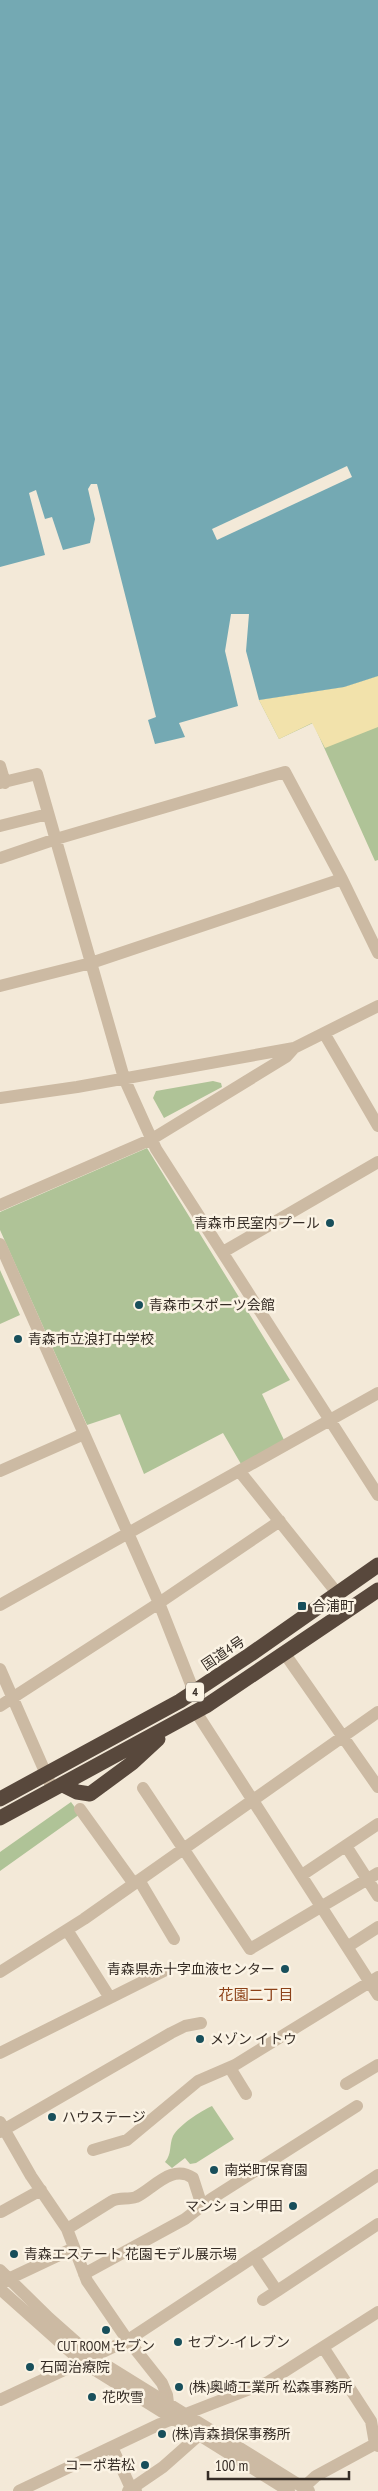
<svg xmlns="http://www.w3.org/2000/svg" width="378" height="2491" font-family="'PT Sans Narrow','Noto Sans JP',sans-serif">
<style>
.green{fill:#afc397}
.sand{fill:#f2e2ab}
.water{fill:#74a9b3}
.pier{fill:#f3e9d8}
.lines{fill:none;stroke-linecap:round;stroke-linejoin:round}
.minor{stroke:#ccbaa3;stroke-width:12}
.highway{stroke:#58483c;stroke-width:15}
.poi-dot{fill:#184f5b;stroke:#fbf3e4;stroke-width:2}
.labels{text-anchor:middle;stroke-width:5;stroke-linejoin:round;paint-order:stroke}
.shield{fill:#fbf3e4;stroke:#71685f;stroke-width:1}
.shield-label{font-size:12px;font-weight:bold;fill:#362d26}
.poi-label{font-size:14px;fill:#362d26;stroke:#fbf3e4;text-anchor:start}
.street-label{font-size:14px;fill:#362d26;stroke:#fbf3e4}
.neighbourhood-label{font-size:15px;fill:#8c4118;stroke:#fbf3e4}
</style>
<rect width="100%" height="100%" fill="#f3e9d8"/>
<path class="green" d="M 378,676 L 378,860 L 375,861 L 313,723 L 279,739 L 259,700 L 344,687 Z
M 213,1081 L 221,1083 L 222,1087 L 164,1118 L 153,1098 L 156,1091 Z
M 147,1148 L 290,1380 L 262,1394 L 284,1440 L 241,1464 L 223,1433 L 144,1474 L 120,1414 L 87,1425 L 0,1230 L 0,1212 Z
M 0,1270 L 20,1315 L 0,1324 Z
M 71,1802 L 80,1814 L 0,1871 L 0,1852 Z
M 212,2106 L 234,2139 L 196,2163 L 190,2164 L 185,2158 L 172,2168 L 165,2162 C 172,2154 169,2145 173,2136 C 179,2125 201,2111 212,2106 Z"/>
<path class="sand" d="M 378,676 L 378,727 L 325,748 L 312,723 L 279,739 L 259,700 L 344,687 Z"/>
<path class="water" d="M 0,0 L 378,0 L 378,676 L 344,687 L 259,700 L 246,651 L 249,614 L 231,614 L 225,651 L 238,706 L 179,723 L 185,737 L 155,744 L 148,720 L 156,717 L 97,484 L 91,484 L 88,489 L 95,519 L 90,543 L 63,550 L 52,517 L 45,519 L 36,490 L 29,493 L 45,555 L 0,567 Z"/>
<path class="pier" d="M 347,466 L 352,477 L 217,540 L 212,529 Z"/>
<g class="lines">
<path class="minor" d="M 0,766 L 5,783
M 0,783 L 37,774 L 124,1078 L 156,1149 L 378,1495
M 0,826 L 48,814
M 0,858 L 56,839 L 285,772 L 342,879 L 378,953
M 0,986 L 91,963 L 342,879
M 324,1033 L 378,1126
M 0,1098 L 77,1087 L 294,1048 L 378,1006
M 0,1205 L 152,1139 L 286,1057 L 294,1048
M 0,1244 L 159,1603 L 194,1692
M 223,1252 L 378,1162
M 0,1471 L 84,1434
M 240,1472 L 337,1593
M 0,1605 L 378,1393
M 285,1654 L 378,1787
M 0,1669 L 53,1790
M 0,1706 L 159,1603 L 280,1521
M 196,1712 L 378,1995
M 143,1788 L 250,1949 L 378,1873
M 80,1809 L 134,1884
M 346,1846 L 378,1896
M 302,1875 L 378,1824
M 139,1880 L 174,1939
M 67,1930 L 110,1998
M 347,1947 L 378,1927
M 0,1972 L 84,1919 L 378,1712
M 0,2053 L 164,1971
M 230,2068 L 246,2094
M 346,2084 L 378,2065
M 0,2122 L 31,2176 L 67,2229 L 87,2281 L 124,2335 L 162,2383 L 167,2395 L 168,2403
M 0,2132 L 171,2033 L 185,2026 L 201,2023
M 93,2150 L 127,2140 L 198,2081 L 235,2065 L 378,1977
M 1,2212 L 41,2190
M 67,2229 L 112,2201 C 120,2197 128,2200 136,2197 C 153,2189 172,2163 193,2178 L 202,2206
M 254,2257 L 277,2291 L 378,2224
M 0,2270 L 49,2318 L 93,2357 L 309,2491
M 84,2274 L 185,2219 L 211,2199 L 357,2106
M 2,2282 L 74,2248
M 0,2289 L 82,2362 L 289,2491
M 263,2300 L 277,2291
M 323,2347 L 371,2421 L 375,2444 L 378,2446
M 0,2400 L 128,2340 L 378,2175
M 112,2447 L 129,2484 L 136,2491
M 304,2487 L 316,2476 L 375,2444
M 19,2491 L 160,2424 L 268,2382 L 378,2312
M 128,2491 L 163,2467 L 198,2436"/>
<path class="highway" d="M 63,1785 L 77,1792 L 90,1794 L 132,1763 L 158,1739
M 0,1799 L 180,1701 L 251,1654 L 378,1565
M 0,1818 L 206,1706 L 378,1590"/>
</g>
<g class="poi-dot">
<circle cx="330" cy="1223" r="5"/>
<circle cx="139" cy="1305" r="5"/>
<circle cx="18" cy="1339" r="5"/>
<rect x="297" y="1601" width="10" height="10" rx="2.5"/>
<circle cx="285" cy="1969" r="5"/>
<circle cx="200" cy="2039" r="5"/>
<circle cx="52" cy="2117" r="5"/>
<circle cx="214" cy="2170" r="5"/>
<circle cx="293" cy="2206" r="5"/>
<circle cx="14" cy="2254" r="5"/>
<circle cx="106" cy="2330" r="5"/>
<circle cx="178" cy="2342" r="5"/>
<circle cx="30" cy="2367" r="5"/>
<circle cx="179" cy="2387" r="5"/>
<circle cx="92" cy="2397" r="5"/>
<circle cx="162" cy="2434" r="5"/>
<circle cx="145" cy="2465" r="5"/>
</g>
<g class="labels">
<rect class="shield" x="186" y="1682.5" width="18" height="19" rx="4"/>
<g class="shield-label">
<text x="195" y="1696">4</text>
</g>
<g class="poi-label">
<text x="320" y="1228" text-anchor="end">青森市民室内プール</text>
<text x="149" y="1310">青森市スポーツ会館</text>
<text x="28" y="1344">青森市立浪打中学校</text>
<text x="312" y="1611">合浦町</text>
<text x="275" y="1974" text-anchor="end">青森県赤十字血液センター</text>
<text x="210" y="2044">メゾン イトウ</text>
<text x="62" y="2122">ハウステージ</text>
<text x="224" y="2175">南栄町保育園</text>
<text x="283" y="2211" text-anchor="end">マンション甲田</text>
<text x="24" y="2259">青森エステート 花園モデル展示場</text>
<text x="188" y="2347">セブン-イレブン</text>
<text x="106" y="2351" text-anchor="middle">CUT ROOM セブン</text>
<text x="40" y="2372">石岡治療院</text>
<text x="189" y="2392">(株)奥崎工業所 松森事務所</text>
<text x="102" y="2402">花吹雪</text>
<text x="172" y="2439">(株)青森損保事務所</text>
<text x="135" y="2470" text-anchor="end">コーポ若松</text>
</g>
<g class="street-label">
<text transform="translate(223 1653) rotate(-34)" y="5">国道4号</text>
</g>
<g class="neighbourhood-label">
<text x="256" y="2000">花園二丁目</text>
</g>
</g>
<path d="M208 2471v8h141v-8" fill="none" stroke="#362d26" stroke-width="2.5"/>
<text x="215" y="2471" font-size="15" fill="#362d26" stroke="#fbf3e4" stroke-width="4" paint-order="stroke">100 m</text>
</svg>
